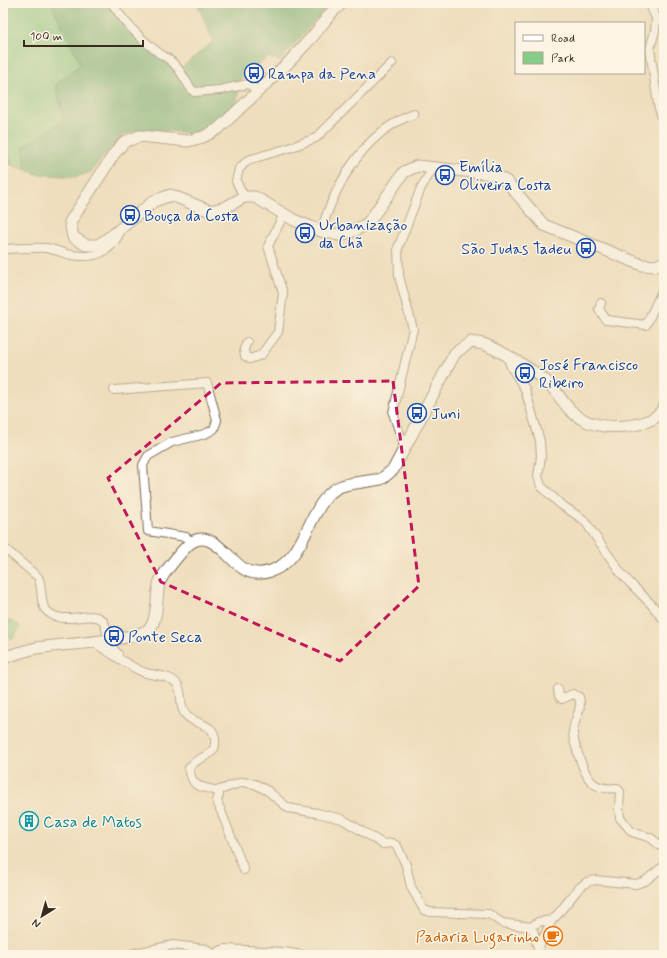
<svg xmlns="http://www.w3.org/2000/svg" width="667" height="958" font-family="Mynerve,sans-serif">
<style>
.green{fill:#85cd89;stroke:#607c54}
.forest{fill:#6cb075;stroke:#546d4a}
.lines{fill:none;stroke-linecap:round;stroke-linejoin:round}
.street-casing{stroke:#7a6956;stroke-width:10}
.secondary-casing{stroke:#7a6956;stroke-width:13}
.street{stroke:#fff;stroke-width:8}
.secondary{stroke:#fff;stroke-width:11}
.marked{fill:none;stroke:#c2185b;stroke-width:3;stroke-dasharray:8 5;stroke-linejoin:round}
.labels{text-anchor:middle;stroke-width:3;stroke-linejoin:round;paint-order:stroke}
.transit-label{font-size:16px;fill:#164399;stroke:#fcf5e5;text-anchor:start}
.culture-label{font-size:16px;fill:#0d838f;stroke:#fcf5e5;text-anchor:start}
.food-label{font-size:16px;fill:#c56008;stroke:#fcf5e5;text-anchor:end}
</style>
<rect width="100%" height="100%" fill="#fcf5e5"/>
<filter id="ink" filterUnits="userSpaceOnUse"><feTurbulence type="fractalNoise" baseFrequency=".025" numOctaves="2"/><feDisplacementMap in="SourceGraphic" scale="8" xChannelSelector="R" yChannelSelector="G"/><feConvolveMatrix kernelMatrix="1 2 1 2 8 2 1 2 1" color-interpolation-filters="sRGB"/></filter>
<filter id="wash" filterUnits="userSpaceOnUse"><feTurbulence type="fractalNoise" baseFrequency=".012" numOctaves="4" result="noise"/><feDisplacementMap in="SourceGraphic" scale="16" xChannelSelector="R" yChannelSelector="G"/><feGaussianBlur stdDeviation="0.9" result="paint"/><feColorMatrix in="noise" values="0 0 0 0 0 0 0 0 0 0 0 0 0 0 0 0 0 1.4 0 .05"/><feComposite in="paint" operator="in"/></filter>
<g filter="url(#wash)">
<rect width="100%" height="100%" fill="#efdebd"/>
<path class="green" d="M 3,3 L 51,3 L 81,64 L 56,85 L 64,120 L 24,147 L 26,170 L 12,165 L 3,140 Z
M 3,617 L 20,626 L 13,639 L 3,634 Z"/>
<path class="forest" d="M 51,3 L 112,3 L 121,17 L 180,69 L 213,41 L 197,3 L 333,3 L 326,8 L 280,61 L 268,57 L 241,78 L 237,101 L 230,109 L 211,126 L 192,134 L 170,131 L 139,130 L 120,136 L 91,172 L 76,177 L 37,174 L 26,170 L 24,147 L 64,120 L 56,85 L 81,64 Z
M 3,140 L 12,165 L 3,162 Z"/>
</g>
<g filter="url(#ink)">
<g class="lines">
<g class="street-casing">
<path id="street" d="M 112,3 C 124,23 141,39 159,53 C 163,56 168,58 172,62 C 182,70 185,83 194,92 L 220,90 L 248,84 L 259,91
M 651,3 L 651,7 L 656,18 L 655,31 L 650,49 L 658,105 L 664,124
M 244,197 L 236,181 L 239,169 L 248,160 L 289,148 L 316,138 L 392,63
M 321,231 C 336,183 364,132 414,114
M 3,249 C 17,249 32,247 46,248 C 53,249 60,252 67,254 C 94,260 111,254 122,228
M 601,303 L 599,309 L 606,320 L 646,325 L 664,287
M 247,342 L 244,349 L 245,356 L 250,359 L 261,355 L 278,332 L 283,293 L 268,246 L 284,214
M 507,356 L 511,367 L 525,389 L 540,441 L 541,457 L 538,476 L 541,486 L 560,504 L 584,520 L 621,573 L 629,582 L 651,604 L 664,620
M 114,390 L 207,383 L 217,420 L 214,429 L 205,434 L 172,442 L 148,456 L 143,465 L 148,531 L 186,537 L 192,542
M 405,449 L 393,413 L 413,329 L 399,276 L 398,248 L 421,188 L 433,168
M 3,547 L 38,577 C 43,587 40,603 45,609 C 61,628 87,610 101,619 C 107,623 106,633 108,639 C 110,645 114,650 118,654
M 93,642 C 108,651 127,665 143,672 C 153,676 169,674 177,684 C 184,693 178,707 186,715 C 197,727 217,721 215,745 C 214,754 202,757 195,762 C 193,764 191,766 189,768 C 193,791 201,785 217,791
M 558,689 L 559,696 L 562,699 L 573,694 L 579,697 C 583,712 573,718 573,733 C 573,741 577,749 579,757 C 587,778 591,791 617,788 L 620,792 L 619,808 L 620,818 L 632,832 L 651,838 L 664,849
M 217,791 L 242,782 L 255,784 L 268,791 L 288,808 L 317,813 L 342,819 L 383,844 L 392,843 L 397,846 L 406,865 L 411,887 L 424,910 L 430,912 L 489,914 L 502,923 L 531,927 L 538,922 L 552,920
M 217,791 L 219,795 L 217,801 L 244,870
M 531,927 C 537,935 533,940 539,948
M 126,955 L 173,945 L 206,949 L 214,955
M 214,955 L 219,951 L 225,949 L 284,952 L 303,955
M 535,955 L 552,920 L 557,915 L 579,888 L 587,882 L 595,880 L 636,884 L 645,881 L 664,866"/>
</g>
<g class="secondary-casing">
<path id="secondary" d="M 342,3 L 331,13 L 313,36 L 288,63 L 218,129 L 203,137 L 188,141 L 140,136 L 124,142 L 114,154 L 70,222 L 73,237 L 86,245 L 98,245 L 114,234 L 154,201 L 171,195 L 210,211 L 226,207 L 244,197 L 255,197 L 294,220 L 321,231 L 338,235 L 354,231 L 368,223 L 404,172 L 417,166 L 493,174 L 506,181 L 544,225 L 642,265 L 656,266 L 664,262
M 3,658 C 16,654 30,648 44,647 C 63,644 139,641 150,628 C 158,619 156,597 159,584 C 160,577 185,546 192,542 C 212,529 230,561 244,569 C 252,574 262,574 271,571 C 301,561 306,523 324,500 C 336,483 350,484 369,481 C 373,480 377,480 381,479 C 385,477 389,472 393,470 L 455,353 L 471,342 C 475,343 479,343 483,344 C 500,350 539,373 551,386 C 561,397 568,412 582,419 C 600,430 641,429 658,415 C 660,413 662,410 664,408"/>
</g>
<use href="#street" class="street"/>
<use href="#secondary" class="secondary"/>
</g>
</g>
<path d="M0 0H667V958H0ZM 393,381 L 419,586 L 340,661 L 161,582 L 108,478 L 221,383 Z" fill="#efdebd" fill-opacity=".55" fill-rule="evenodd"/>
<path class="marked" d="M 393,381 L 419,586 L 340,661 L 161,582 L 108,478 L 221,383 Z"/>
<defs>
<g id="bus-ring" transform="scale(1)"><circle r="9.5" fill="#fcf5e5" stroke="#1a4fb4" stroke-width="1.5"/><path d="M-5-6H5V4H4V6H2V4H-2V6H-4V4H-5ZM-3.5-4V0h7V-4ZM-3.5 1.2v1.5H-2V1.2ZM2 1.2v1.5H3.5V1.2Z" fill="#1a4fb4"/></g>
<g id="building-ring" transform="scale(1)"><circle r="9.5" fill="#fcf5e5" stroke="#0f9aa8" stroke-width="1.5"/><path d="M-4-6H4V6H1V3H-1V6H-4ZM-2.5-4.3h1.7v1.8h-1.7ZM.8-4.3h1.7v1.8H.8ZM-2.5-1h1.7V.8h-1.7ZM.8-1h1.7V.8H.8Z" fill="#0f9aa8"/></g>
<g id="cafe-ring" transform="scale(1)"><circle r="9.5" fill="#fcf5e5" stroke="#e8710a" stroke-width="1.5"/><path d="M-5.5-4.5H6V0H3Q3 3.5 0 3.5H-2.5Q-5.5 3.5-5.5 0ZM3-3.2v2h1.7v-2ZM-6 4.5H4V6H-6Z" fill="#e8710a"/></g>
</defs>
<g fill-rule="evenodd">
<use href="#bus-ring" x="254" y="73"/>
<use href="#bus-ring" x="445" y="175"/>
<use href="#bus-ring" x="130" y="215"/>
<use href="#bus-ring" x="305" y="233"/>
<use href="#bus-ring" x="586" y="248"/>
<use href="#bus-ring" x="525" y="373"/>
<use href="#bus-ring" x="417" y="413"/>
<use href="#bus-ring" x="114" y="636"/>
<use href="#building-ring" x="29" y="821"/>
<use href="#cafe-ring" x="553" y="936"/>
</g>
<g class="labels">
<g class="transit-label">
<text x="268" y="79">Rampa da Pena</text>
<text x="459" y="172">Emília<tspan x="459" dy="18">Oliveira Costa</tspan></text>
<text x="144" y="221">Bouça da Costa</text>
<text x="319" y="230">Urbanização<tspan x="319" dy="18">da Chã</tspan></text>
<text x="572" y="254" text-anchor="end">São Judas Tadeu</text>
<text x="539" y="370">José Francisco<tspan x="539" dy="18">Ribeiro</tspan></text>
<text x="431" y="419">Juni</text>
<text x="128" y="642">Ponte Seca</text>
</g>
<g class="culture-label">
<text x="43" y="827">Casa de Matos</text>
</g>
<g class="food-label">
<text x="539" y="942">Padaria Lugarinho</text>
</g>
</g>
<rect width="667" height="958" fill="none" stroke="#fcf5e5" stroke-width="16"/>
<rect x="515" y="22" width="130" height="52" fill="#fcf5e5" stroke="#afa495"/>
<rect x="523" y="35" width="20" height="6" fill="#ffffff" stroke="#afa495"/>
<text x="551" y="42" font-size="12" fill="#3b2a1e">Road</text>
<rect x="523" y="52" width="20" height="12" fill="#85cd89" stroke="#afa495"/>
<text x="551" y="62" font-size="12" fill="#3b2a1e">Park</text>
<g transform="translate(42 916) rotate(217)" stroke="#fcf5e5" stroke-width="3" paint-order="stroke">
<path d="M0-3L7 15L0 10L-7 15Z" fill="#3b2a1e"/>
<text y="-6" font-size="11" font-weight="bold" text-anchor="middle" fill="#3b2a1e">N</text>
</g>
<path d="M24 40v6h119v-6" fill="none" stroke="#3b2a1e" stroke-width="2"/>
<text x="30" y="40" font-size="12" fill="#3b2a1e" stroke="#fcf5e5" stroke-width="3" paint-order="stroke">100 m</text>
</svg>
